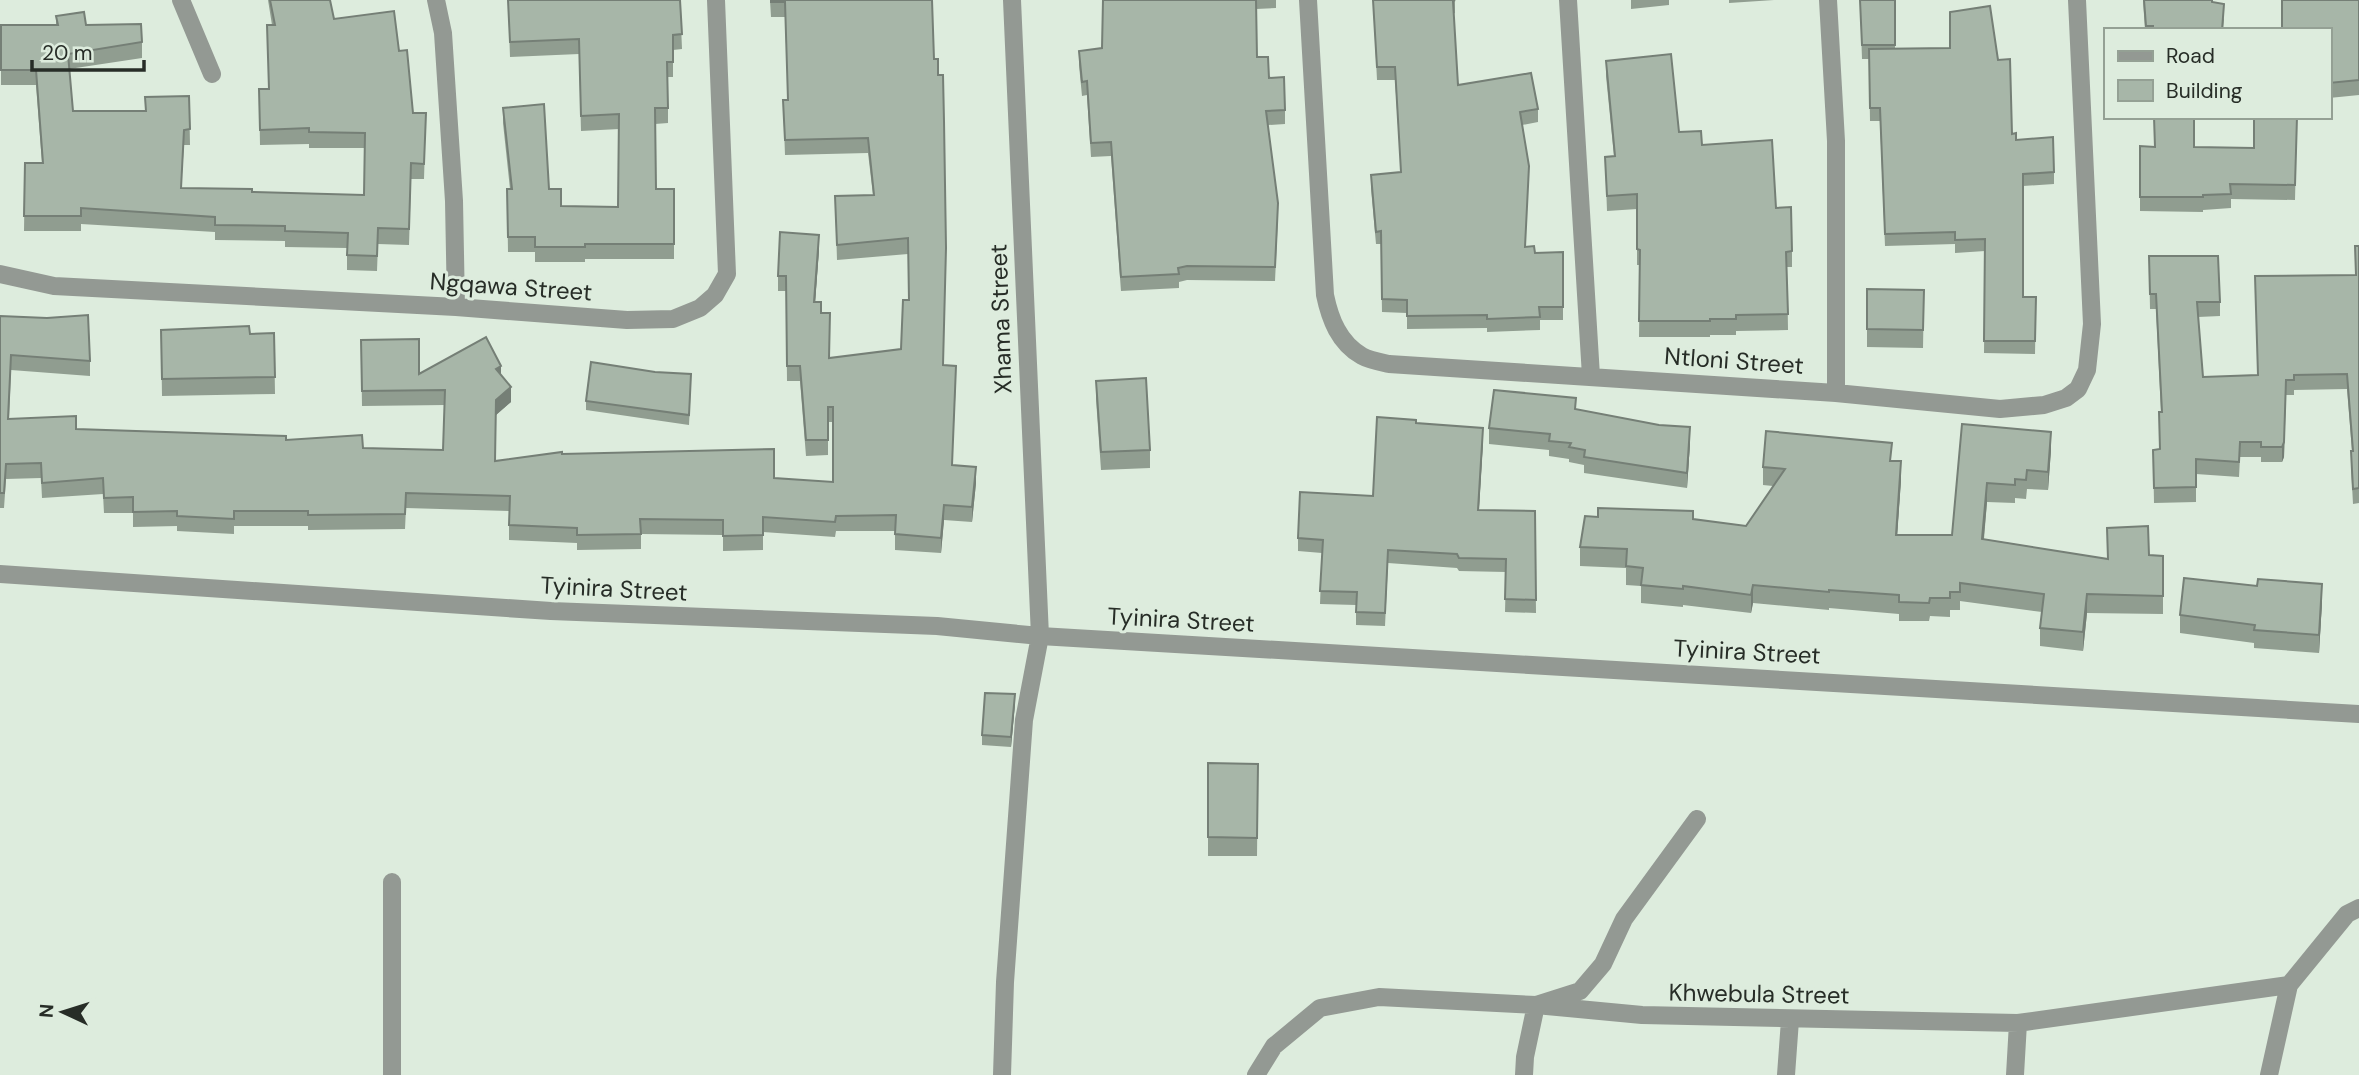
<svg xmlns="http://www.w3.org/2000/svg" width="2359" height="1075" font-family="'DM Sans',sans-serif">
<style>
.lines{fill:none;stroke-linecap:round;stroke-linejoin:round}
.minor{stroke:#939993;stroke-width:18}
.wall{fill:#909d90}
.shaded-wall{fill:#757f76}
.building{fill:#a7b6a8;stroke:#757f76;stroke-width:2}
.labels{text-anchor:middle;stroke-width:6;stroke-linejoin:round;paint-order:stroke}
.street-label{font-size:24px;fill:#272d27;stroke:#ddecdd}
</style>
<rect width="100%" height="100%" fill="#ddecdd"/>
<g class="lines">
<path class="minor" d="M 181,0 L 212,74
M 436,0 L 443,33 L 454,201 L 456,307
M 1308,0 L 1325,295 C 1330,319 1339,343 1362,356 C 1369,360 1380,362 1389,364 L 1836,393 L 2000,409 L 2044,405 L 2066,398 L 2078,389 L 2087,370 L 2092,324 L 2077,0
M 1568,0 L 1591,376
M 1828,0 L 1836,141 L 1836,393
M 0,274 L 54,286 L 456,307 L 627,320 L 673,319 L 700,308 L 715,295 L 727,274 L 716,0
M 0,574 L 551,611 L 937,626 L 1040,636 L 2359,714
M 392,882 L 392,1075
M 1002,1075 L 1005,982 L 1024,720 L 1040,636 L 1012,0
M 1256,1075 L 1274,1046 L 1320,1008 L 1379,997 L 1536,1005 L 1642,1015 L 2018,1023 L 2289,985
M 1524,1075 L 1525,1057 L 1536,1005 L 1580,991 L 1603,964 L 1624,919 L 1697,819
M 1786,1075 L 1790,1020
M 2015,1075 L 2018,1023
M 2269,1075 L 2289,985 L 2347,914 L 2359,908"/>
</g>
<path class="wall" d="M 268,0 L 330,0 L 334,19 L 399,51 L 413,113 L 426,113 L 424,179 L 411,179 L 409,245 L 378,244 L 377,271 L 347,270 L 347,248 L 285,247 L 285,241 L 215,240 L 215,232 L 81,224 L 81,231 L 24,231 L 25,163 L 42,163 L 36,85 L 1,85 L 1,25 L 56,25 L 56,16 L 142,42 L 142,58 L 69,69 L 73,111 L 145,111 L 189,96 L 190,145 L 184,145 L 181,188 L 252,192 L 364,195 L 365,148 L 309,148 L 309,144 L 260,145 L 259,89 L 268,89 L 272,25 Z
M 508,0 L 680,0 L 682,49 L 673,50 L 673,77 L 668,77 L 668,123 L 655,124 L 656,189 L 674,189 L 674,259 L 585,259 L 585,262 L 535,262 L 535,252 L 508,252 L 507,189 L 510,189 L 503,123 L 503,108 L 549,189 L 561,206 L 618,207 L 619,129 L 581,131 L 579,54 L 510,57 Z
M 770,0 L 932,0 L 943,365 L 956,381 L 952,465 L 976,483 L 972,522 L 944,520 L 941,553 L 895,550 L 895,531 L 836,531 L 835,537 L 763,532 L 763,550 L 723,551 L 723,535 L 641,534 L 641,549 L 577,550 L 577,543 L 509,540 L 509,511 L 406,508 L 405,529 L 308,530 L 308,526 L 234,526 L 234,534 L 177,531 L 177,526 L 133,527 L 133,513 L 104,513 L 103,494 L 42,498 L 41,478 L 6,479 L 4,508 L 0,508 L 0,316 L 90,361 L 90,376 L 11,370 L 9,419 L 76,429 L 286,440 L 363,448 L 443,450 L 445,405 L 362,406 L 361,340 L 419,374 L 501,375 L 511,402 L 496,415 L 495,461 L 562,454 L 774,478 L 833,482 L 833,422 L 828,422 L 828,455 L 806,456 L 800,381 L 787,381 L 786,291 L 778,291 L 778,276 L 819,250 L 815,302 L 821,313 L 829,358 L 901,349 L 909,300 L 908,254 L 837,260 L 835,196 L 873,195 L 868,153 L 785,155 L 783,100 L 788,100 L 785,17 L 771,17 Z
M 1103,0 L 1276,0 L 1276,8 L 1256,9 L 1257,57 L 1285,110 L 1285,124 L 1268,125 L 1278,217 L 1275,281 L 1187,280 L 1179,282 L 1179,288 L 1121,291 L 1111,156 L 1091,157 L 1087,95 L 1082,96 L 1079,65 L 1079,51 L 1102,48 Z
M 1373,0 L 1455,0 L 1455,13 L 1453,14 L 1458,85 L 1538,109 L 1538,122 L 1522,125 L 1526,247 L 1535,253 L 1563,252 L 1563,320 L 1540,320 L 1540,330 L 1487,332 L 1487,328 L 1407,329 L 1407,313 L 1382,312 L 1381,244 L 1376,244 L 1371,188 L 1371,175 L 1401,172 L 1395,80 L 1377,80 Z
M 1631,0 L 1669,0 L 1669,5 L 1631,9 Z
M 1729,0 L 1774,0 L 1729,3 Z
M 1860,0 L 1895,0 L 1895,49 L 1998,60 L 2012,134 L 2016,140 L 2054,172 L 2054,184 L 2023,186 L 2023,297 L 2036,297 L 2035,354 L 1984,353 L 1985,251 L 1955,253 L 1955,244 L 1885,246 L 1880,121 L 1870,121 L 1869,59 L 1862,59 Z
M 2143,0 L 2212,0 L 2212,2 L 2224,19 L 2223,30 L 2145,30 Z
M 2359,0 L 2359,95 L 2329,98 L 2329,30 Z
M 1606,61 L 1679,132 L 1702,145 L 1776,208 L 1792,251 L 1792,267 L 1787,267 L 1788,330 L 1736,331 L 1736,335 L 1710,335 L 1710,337 L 1639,337 L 1640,265 L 1637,265 L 1637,209 L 1607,211 L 1605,157 L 1614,156 L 1606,76 Z
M 2297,117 L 2295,200 L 2231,199 L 2231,208 L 2203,210 L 2203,212 L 2140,211 L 2140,146 L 2254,148 Z
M 2359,246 L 2359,503 L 2353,504 L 2351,466 L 2352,451 L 2347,389 L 2294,390 L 2294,395 L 2286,395 L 2284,457 L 2282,462 L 2261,462 L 2261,457 L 2240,457 L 2239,477 L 2196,474 L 2196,502 L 2154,503 L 2153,450 L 2159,449 L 2161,412 L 2156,309 L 2150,309 L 2149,256 L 2220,302 L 2220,316 L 2198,317 L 2203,377 L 2258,375 L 2355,275 Z
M 1867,289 L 1924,290 L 1923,348 L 1867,347 Z
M 161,330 L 250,334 L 274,333 L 275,394 L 162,396 Z
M 1096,381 L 1150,450 L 1150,468 L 1101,470 L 1096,399 Z
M 691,383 L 689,425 L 586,410 L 586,401 Z
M 1576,409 L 1690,443 L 1687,488 L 1584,473 L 1584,465 L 1569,462 L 1569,459 L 1549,456 L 1549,450 L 1489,444 L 1489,428 Z
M 1416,423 L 1483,441 L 1479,510 L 1535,511 L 1536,613 L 1505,612 L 1506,572 L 1459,571 L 1457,568 L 1388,563 L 1385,626 L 1356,625 L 1356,605 L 1320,604 L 1322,553 L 1298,551 L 1298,538 L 1373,496 Z
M 1962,424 L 2051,450 L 2048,490 L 2027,489 L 2026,499 L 2015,498 L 2015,503 L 1987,502 L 1984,539 L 2108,559 L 2149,555 L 2163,556 L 2163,614 L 2087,613 L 2083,651 L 2040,646 L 2040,628 L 2042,612 L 1960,601 L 1960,610 L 1950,610 L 1950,617 L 1930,616 L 1929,621 L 1899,621 L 1899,614 L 1829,608 L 1829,610 L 1753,603 L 1751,613 L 1683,605 L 1683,607 L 1641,603 L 1641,586 L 1626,585 L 1626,568 L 1580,566 L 1580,547 L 1693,519 L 1746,526 L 1773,486 L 1763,485 L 1763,467 L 1892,461 L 1901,480 L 1897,535 L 1952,535 Z
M 2322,602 L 2319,653 L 2254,648 L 2254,643 L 2180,633 L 2180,615 Z
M 1015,703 L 1011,747 L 982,745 L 982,735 Z
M 1208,763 L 1258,764 L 1257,856 L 1208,856 Z"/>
<path class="shaded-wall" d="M 819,235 L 819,250 L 814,318 L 814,302 Z
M 501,366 L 501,381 L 496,369 Z
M 2286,380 L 2284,457 L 2282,462 L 2282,447 Z
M 511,387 L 511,402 L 496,415 L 496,400 Z
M 1690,427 L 1690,443 L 1687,488 L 1687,473 Z
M 1483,428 L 1483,441 L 1478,523 L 1478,510 Z
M 2051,432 L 2051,450 L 2048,490 L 2048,472 Z
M 1901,461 L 1901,480 L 1896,553 L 1896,535 Z
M 976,467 L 976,483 L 972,522 L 972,507 Z
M 1987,483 L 1987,502 L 1982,557 L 1982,539 Z
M 944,505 L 944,520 L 941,553 L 941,538 Z
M 2322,584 L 2322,602 L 2319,653 L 2319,635 Z
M 1753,585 L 1753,603 L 1751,613 L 1751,595 Z
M 2087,594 L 2087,613 L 2083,651 L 2083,632 Z
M 1015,694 L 1015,703 L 1011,747 L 1011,737 Z"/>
<path class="building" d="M 270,0 L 330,0 L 334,19 L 394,11 L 399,51 L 407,50 L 413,113 L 426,113 L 424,164 L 411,163 L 409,229 L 378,228 L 377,256 L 347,255 L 348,233 L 285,231 L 285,226 L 215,225 L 215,217 L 81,208 L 81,216 L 24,216 L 25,163 L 43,163 L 36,70 L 1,70 L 1,25 L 58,25 L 56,16 L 84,12 L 86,25 L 141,24 L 142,42 L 68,54 L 73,111 L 146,111 L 145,97 L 189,96 L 190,129 L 184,130 L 181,188 L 252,189 L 252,192 L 364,195 L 365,133 L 309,132 L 309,128 L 260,130 L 259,89 L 269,89 L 267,25 L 275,25 Z
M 508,0 L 680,0 L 682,34 L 673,35 L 673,62 L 667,62 L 668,108 L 655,108 L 656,189 L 674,189 L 674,244 L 585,244 L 585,247 L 535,247 L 535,237 L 508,237 L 507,189 L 512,189 L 503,108 L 544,104 L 549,189 L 561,189 L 561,206 L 618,207 L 619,114 L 581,116 L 579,39 L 510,42 Z
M 771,0 L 932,0 L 934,59 L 938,59 L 938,75 L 943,75 L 944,121 L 946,248 L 943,365 L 956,366 L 952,465 L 976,467 L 972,507 L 944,505 L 941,538 L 895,534 L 896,515 L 836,516 L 835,522 L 763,517 L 763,535 L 723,536 L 723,520 L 640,519 L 641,534 L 577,535 L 577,528 L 509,525 L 510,496 L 406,493 L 405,514 L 308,515 L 308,511 L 234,511 L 234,519 L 177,516 L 177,511 L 133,512 L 133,497 L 104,498 L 103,478 L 42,483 L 41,463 L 6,464 L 4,493 L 0,493 L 0,316 L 47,318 L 88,315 L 90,361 L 11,355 L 8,419 L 76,416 L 76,429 L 286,436 L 286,440 L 362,435 L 363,448 L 443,450 L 445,390 L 362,391 L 361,340 L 419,339 L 419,374 L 486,337 L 501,366 L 496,369 L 511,387 L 496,400 L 495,461 L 562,452 L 562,454 L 774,449 L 774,478 L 833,482 L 833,407 L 828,407 L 828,440 L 806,440 L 800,366 L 787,366 L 786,276 L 778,276 L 780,232 L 819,235 L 814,302 L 821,302 L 821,313 L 830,313 L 829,358 L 901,349 L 903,300 L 909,300 L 908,238 L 837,245 L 835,196 L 874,195 L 868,138 L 785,140 L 783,100 L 788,100 L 785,2 L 771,2 Z
M 1103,0 L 1256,0 L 1257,57 L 1268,57 L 1269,78 L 1284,77 L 1285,110 L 1266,111 L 1278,203 L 1275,267 L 1187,266 L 1178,268 L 1179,274 L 1121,277 L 1111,142 L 1091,143 L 1087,81 L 1082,82 L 1079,51 L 1102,48 Z
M 1373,0 L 1455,0 L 1453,1 L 1458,85 L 1531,73 L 1538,109 L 1520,112 L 1529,166 L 1525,247 L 1534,246 L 1535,253 L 1563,252 L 1563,307 L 1539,307 L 1540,317 L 1487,319 L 1487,315 L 1407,316 L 1407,300 L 1382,299 L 1381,231 L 1376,232 L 1371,175 L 1401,172 L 1395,67 L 1377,67 Z
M 1860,0 L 1895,0 L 1895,45 L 1862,45 Z
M 2144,0 L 2212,0 L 2212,2 L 2224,4 L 2222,30 L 2153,30 L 2153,26 L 2146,26 Z
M 2282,0 L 2359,0 L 2359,80 L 2329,83 L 2329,30 L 2282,30 Z
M 1990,6 L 1998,60 L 2010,59 L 2012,134 L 2016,133 L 2016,140 L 2053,137 L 2054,172 L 2023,174 L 2023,297 L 2036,297 L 2035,341 L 1984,341 L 1985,239 L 1955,240 L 1955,232 L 1885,234 L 1880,108 L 1870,108 L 1869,49 L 1950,48 L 1950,12 Z
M 1671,54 L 1679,132 L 1701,131 L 1702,145 L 1772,140 L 1776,208 L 1791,207 L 1792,251 L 1786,252 L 1788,314 L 1736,315 L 1736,319 L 1710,319 L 1710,321 L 1639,321 L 1640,250 L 1637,249 L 1637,194 L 1607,196 L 1605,157 L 1615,156 L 1606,61 Z
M 2154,117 L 2194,117 L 2194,147 L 2254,148 L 2254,117 L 2297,117 L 2295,185 L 2230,184 L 2231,194 L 2203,195 L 2203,197 L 2140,197 L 2140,146 L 2155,147 Z
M 2355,246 L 2359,246 L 2359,488 L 2353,489 L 2351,451 L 2353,451 L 2347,374 L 2294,375 L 2294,380 L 2286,380 L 2284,442 L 2282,447 L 2261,447 L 2261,442 L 2240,442 L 2239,462 L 2196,459 L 2196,487 L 2154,488 L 2153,450 L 2160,449 L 2159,412 L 2162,412 L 2156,294 L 2150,294 L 2149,256 L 2218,256 L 2220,302 L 2197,302 L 2203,377 L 2258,375 L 2255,276 L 2356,275 Z
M 1867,289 L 1924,290 L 1923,330 L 1867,329 Z
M 249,326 L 250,334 L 274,333 L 275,377 L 162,379 L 161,330 Z
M 591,362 L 655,372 L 691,374 L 689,415 L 586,401 Z
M 1146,378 L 1150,450 L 1101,452 L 1096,381 Z
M 1494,390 L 1576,398 L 1575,409 L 1659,425 L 1690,427 L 1687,473 L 1584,457 L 1585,450 L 1569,447 L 1571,443 L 1549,441 L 1550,434 L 1489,428 Z
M 1377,417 L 1416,420 L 1416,423 L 1483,428 L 1478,510 L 1535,511 L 1536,600 L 1505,599 L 1506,559 L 1459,558 L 1457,554 L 1388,550 L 1385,613 L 1356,612 L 1357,592 L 1320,591 L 1323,540 L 1298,538 L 1300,492 L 1373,496 Z
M 1962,424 L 2051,432 L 2048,472 L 2027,470 L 2026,480 L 2015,479 L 2015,485 L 1987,483 L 1982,539 L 2108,559 L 2107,528 L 2148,526 L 2149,555 L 2163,556 L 2163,596 L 2087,594 L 2083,632 L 2040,628 L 2044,594 L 1960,583 L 1960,592 L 1950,592 L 1950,598 L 1930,598 L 1929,603 L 1899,602 L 1899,595 L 1829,590 L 1829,592 L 1753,585 L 1751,595 L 1683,586 L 1683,589 L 1641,585 L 1643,568 L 1626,566 L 1627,549 L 1580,547 L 1585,516 L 1598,517 L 1598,508 L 1693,511 L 1693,519 L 1746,526 L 1785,469 L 1763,467 L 1766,431 L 1892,443 L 1890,461 L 1901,461 L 1896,535 L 1952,535 Z
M 2184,578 L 2257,586 L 2258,579 L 2322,584 L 2319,635 L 2254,630 L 2255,625 L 2180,615 Z
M 985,693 L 1015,694 L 1011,737 L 982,735 Z
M 1208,763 L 1258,764 L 1257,838 L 1208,837 Z"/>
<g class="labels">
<g class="street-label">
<text transform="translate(511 287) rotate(4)" y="8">Ngqawa Street</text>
<text transform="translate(1001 319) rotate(-92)" y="8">Xhama Street</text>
<text transform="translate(1734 361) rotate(4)" y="8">Ntloni Street</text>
<text transform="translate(614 589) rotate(3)" y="8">Tyinira Street</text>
<text transform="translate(1181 620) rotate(3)" y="8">Tyinira Street</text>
<text transform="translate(1747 652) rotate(3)" y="8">Tyinira Street</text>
<text transform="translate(1759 994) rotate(1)" y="8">Khwebula Street</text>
</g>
</g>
<rect x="2104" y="28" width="228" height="91" fill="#ddecdd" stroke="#94a094" stroke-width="2"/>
<rect x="2118" y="51" width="35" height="10" fill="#939993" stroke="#94a094" stroke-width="2"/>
<text x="2166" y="63" font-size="21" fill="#272d27">Road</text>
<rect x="2118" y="80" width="35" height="21" fill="#a7b6a8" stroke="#94a094" stroke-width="2"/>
<text x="2166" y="98" font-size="21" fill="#272d27">Building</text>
<g transform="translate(63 1012) rotate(274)" stroke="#ddecdd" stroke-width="5" paint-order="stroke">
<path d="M0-5L12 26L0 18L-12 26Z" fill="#272d27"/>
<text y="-10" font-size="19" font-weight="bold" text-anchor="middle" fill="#272d27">N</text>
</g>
<path d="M32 60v10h112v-10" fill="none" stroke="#272d27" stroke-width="3.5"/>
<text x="42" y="60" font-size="21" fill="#272d27" stroke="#ddecdd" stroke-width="5" paint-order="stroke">20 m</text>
</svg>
